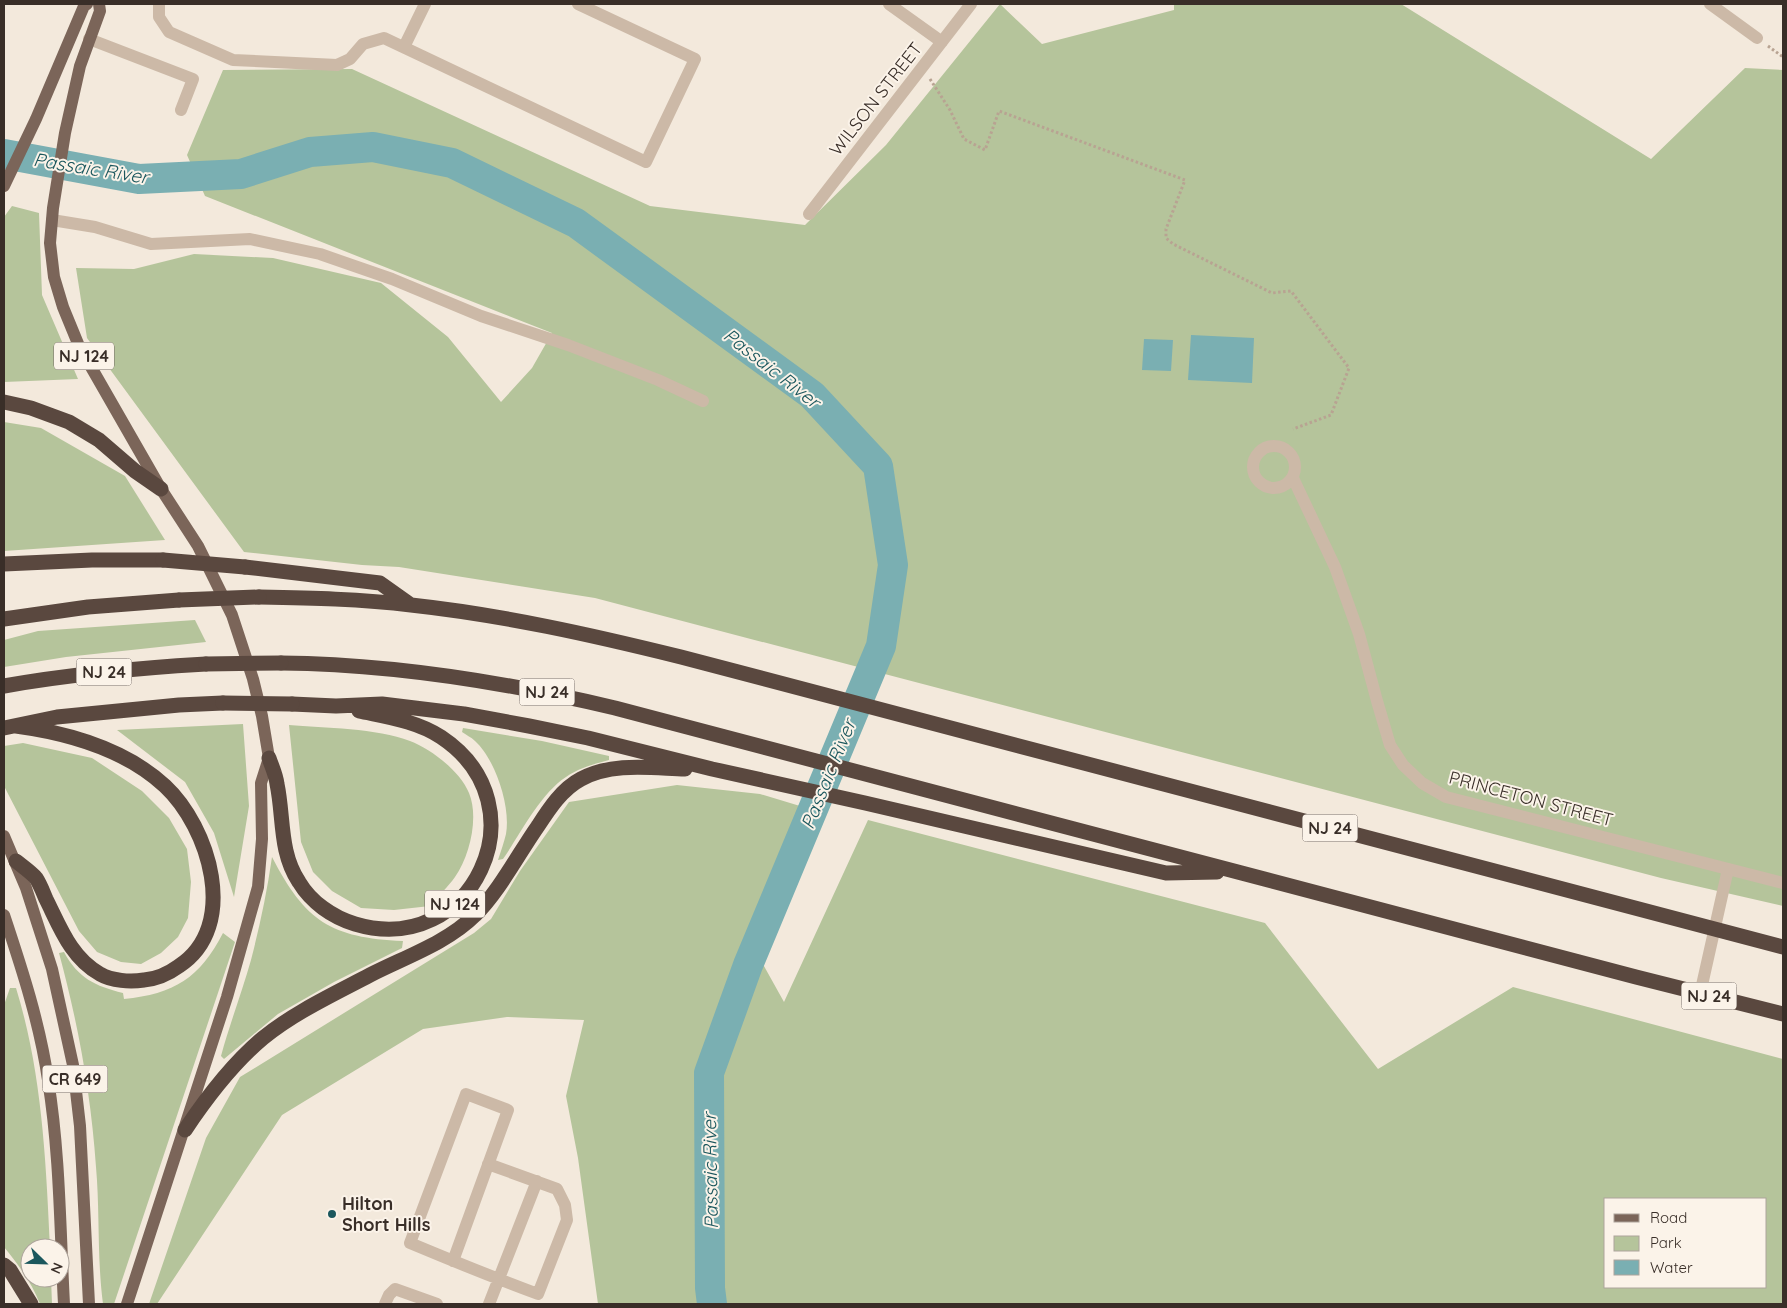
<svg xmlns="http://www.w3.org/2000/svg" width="1787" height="1308" font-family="Quicksand,sans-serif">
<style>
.green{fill:#b5c49b;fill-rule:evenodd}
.water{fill:#7aafb2}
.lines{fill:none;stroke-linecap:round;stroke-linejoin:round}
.river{stroke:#7aafb2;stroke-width:30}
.path{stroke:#b8a392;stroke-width:3;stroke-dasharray:2.5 2.5;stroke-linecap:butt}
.minor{stroke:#ccb9a7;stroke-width:12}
.major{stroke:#7b6559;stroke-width:12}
.highway{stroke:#5a483f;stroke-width:15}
.highway-bridge{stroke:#5a483f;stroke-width:15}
.poi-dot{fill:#1b575d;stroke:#fbf3e9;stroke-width:2}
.labels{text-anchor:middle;stroke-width:4;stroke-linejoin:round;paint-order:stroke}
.shield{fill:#fbf3e9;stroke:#736962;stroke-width:1}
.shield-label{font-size:16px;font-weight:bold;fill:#392e28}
.street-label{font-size:18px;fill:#392e28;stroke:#fbf3e9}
.poi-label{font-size:18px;font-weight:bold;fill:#392e28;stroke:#fbf3e9;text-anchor:start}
.water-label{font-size:19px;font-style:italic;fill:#1b575d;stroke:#fbf3e9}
</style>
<rect width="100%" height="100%" fill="#f3e9dc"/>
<path class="green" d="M 1000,4 L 1042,44 L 1174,10 L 1174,4 L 1401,4 L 1651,159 L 1745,68 L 1783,70 L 1783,906 L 1661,878 L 595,598 L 399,567 L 362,565 L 244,552 L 87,338 L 76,268 L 134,269 L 194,254 L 273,258 L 381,283 L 448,337 L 501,402 L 532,368 L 552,333 L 205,196 L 187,155 L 223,70 L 352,69 L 650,206 L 805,225 L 886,145 Z
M 12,206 L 39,213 L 42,295 L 78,379 L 4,382 L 4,217 Z
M 4,422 L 41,428 L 125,476 L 165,540 L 4,551 Z
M 195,620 L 206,642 L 66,657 L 4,667 L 4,640 L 38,631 Z
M 243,724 L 249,806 L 234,897 L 214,833 L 185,782 L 117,730 Z
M 289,725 C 324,728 377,728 410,741 C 431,749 460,771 469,793 C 479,817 470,856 455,877 C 448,887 438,896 430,906 L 394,910 L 361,908 L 332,891 L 313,872 L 301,842 Z
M 463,728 L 542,741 L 609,756 L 609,760 C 594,764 579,768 566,777 C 540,794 521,833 503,859 L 498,860 C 501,851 504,842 506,834 C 511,806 495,759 475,741 C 471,737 466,735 462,732 Z
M 23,743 L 92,758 L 142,791 L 169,818 L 187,849 L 191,882 L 188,918 L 178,937 L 161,953 L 141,964 L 121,962 L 97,952 L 79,931 L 4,786 L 4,746 Z
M 677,785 L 760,794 L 800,806 L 750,941 L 784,1002 L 868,820 L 1265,923 L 1378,1069 L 1513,987 L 1783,1059 L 1783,1304 L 598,1304 L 578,1158 L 566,1096 L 584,1020 L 507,1017 L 423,1029 L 282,1115 L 157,1304 L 149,1304 L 206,1138 L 240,1077 L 474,933 L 491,919 L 520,871 L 569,802 ZM 1606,1199 L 1766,1199 L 1766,1287 L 1606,1287 Z
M 272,857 C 305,921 331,938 403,941 L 402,948 L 334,982 L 278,1014 L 224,1059 L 221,1056 C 230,1023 242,992 251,960 C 260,925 267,892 272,857 Z
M 223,933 L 235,942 L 114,1304 L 103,1304 C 97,1259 100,1212 96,1167 C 91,1094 78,1023 59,953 L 64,952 C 78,978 95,986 123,993 L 124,999 C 174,994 200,978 223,933 Z
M 10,988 L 16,988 C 42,1072 46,1161 50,1248 L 30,1248 L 30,1278 L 51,1278 L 52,1304 L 40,1304 C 32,1283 18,1264 4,1247 L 4,1005 Z"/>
<path class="water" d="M 1191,335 L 1254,338 L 1252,383 L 1188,380 Z
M 1144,339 L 1173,340 L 1171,371 L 1142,370 Z"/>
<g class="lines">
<path class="river" d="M 4,154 L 139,179 L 241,174 L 310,152 L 373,147 L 452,163 L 576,223 L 812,395 L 878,466 L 893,565 L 881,646 L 748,965 L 709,1073 L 710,1288 L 712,1304"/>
<path class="path" d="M 1768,46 L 1783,57
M 930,79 L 950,110 L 964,139 L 985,150 L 999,111 L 1185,180 L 1166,229 L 1166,238 L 1173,244 L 1272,293 L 1291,291 L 1349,368 L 1331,415 L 1293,429"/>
<path class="minor" d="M 159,4 L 159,17 L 169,32 L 233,60 L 337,65 L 350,59 L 363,44 L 384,38 L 646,162 L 695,59 L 578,4
M 889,4 L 942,42
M 1710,4 L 1757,38
M 89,39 L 193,79 L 181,110
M 404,47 L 425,4
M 809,214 L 971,4
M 52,220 L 95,227 L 151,244 L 250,239 L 320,254 L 392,279 L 481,316 L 568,345 L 658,380 L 703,401
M1253 467a21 21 0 1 1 42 0a21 21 0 1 1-42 0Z
M 1293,478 L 1335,567 L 1359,634 L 1377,701 L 1390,745 L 1403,765 L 1422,783 L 1446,797 L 1783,883
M 1700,994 L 1728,869
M 453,1261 L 508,1110 L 466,1094 L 410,1243 C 453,1261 495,1278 538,1294 L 567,1220 L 565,1205 L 557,1189 L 488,1164
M 385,1304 L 389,1295 L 395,1289 L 437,1304
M 489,1304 L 537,1181"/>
<path class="major" d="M 99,4 L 100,11 L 80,66 L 65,133 L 53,208 L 50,243 L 54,277 L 63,307 L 79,346 L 161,489 L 198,546 L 232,615 L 253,679 L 262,716 L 269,758 L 261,783 L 262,839 L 258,887 L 227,997 L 127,1304
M 4,186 L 36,119 L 84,6 L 87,4
M 4,836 L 26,888 L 52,969 L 73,1065 L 80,1126 L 89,1304
M 4,915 C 22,969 40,1024 48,1080 C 60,1154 60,1230 64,1304"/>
<path class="highway" d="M 4,402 L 31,408 L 69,422 L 99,440 L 135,471 L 161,489
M 4,564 L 92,560 L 163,560
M 245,567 L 380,583 L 411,605
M 259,597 C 310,598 361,599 411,605 C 503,615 592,635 681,657 L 1783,947
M 4,619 L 88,607 L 179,600
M 281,663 C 394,664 505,682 615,708 L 1636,977 L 1783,1014
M 4,686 C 71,674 138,668 206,664
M 292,704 L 336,706 L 382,704 L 464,714 L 529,726 L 588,738 L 712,769 L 865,803 L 1166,873 L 1217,872
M 4,728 L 57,717 L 179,705 L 223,703
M 269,758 C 272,767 276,775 277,784 C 284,817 279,852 299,882 C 311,902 332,917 355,924 C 472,959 545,806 441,737 C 417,721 387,717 359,711
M 16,861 C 22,866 31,872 36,878 C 40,884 43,892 46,899 C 60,927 71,958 100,974 C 112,981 130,982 144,980 C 157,979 168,974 179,966 C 240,926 209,827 165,786 C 125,749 68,733 16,726
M 185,1130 C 207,1097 232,1064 263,1038 C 295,1012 334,994 370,975 C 405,957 447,943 475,915 C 498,893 519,853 538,826 C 549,809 562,789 581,779 C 612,762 651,768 685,769
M 4,1265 L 10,1270 L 31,1304"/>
<path class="highway-bridge" d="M 163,560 L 245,567
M 179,600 L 259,597
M 206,664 L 281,663
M 223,703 L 292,704"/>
</g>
<circle class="poi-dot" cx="332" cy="1214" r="5"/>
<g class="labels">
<g class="shield">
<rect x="54" y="342.5" width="60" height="27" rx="4"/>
<rect x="76.5" y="658.5" width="55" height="27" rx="4"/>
<rect x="519.5" y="678.5" width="55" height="27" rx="4"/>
<rect x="1302.5" y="814.5" width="55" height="27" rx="4"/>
<rect x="425" y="890.5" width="60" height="27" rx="4"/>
<rect x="1681.5" y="982.5" width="55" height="27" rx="4"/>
<rect x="42.5" y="1065.5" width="65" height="27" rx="4"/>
</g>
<g class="shield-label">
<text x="84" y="362">NJ 124</text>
<text x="104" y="678">NJ 24</text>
<text x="547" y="698">NJ 24</text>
<text x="1330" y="834">NJ 24</text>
<text x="455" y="910">NJ 124</text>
<text x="1709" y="1002">NJ 24</text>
<text x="75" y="1085">CR 649</text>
</g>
<g class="street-label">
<text transform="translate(876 99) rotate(-52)" y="6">WILSON STREET</text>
<text transform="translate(1531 799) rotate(15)" y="6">PRINCETON STREET</text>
</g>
<g class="poi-label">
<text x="342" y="1210">Hilton<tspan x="342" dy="21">Short Hills</tspan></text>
</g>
<g class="water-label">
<text transform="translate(91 168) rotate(9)" y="7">Passaic River</text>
<text transform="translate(772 368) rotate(38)" y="7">Passaic River</text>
<text transform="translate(828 774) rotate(-68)" y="7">Passaic River</text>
<text transform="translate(710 1171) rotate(-91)" y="7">Passaic River</text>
</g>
</g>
<rect width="1787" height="1308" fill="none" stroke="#392e28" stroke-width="10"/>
<rect x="1604" y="1198" width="162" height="90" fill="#fbf3e9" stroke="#ada49c"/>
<rect x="1614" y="1214" width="25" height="8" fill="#7b6559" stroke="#ada49c"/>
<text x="1650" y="1223" font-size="15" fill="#392e28">Road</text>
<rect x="1614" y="1236" width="25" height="15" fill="#b5c49b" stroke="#ada49c"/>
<text x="1650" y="1248" font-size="15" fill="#392e28">Park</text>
<rect x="1614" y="1260" width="25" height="15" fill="#7aafb2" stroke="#ada49c"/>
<text x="1650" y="1273" font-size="15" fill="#392e28">Water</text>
<g transform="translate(45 1263) rotate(113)"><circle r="24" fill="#fbf3e9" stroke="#ada49c"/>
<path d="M0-4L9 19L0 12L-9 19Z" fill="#1b575d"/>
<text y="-8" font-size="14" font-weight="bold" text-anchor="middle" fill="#392e28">N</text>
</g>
</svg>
